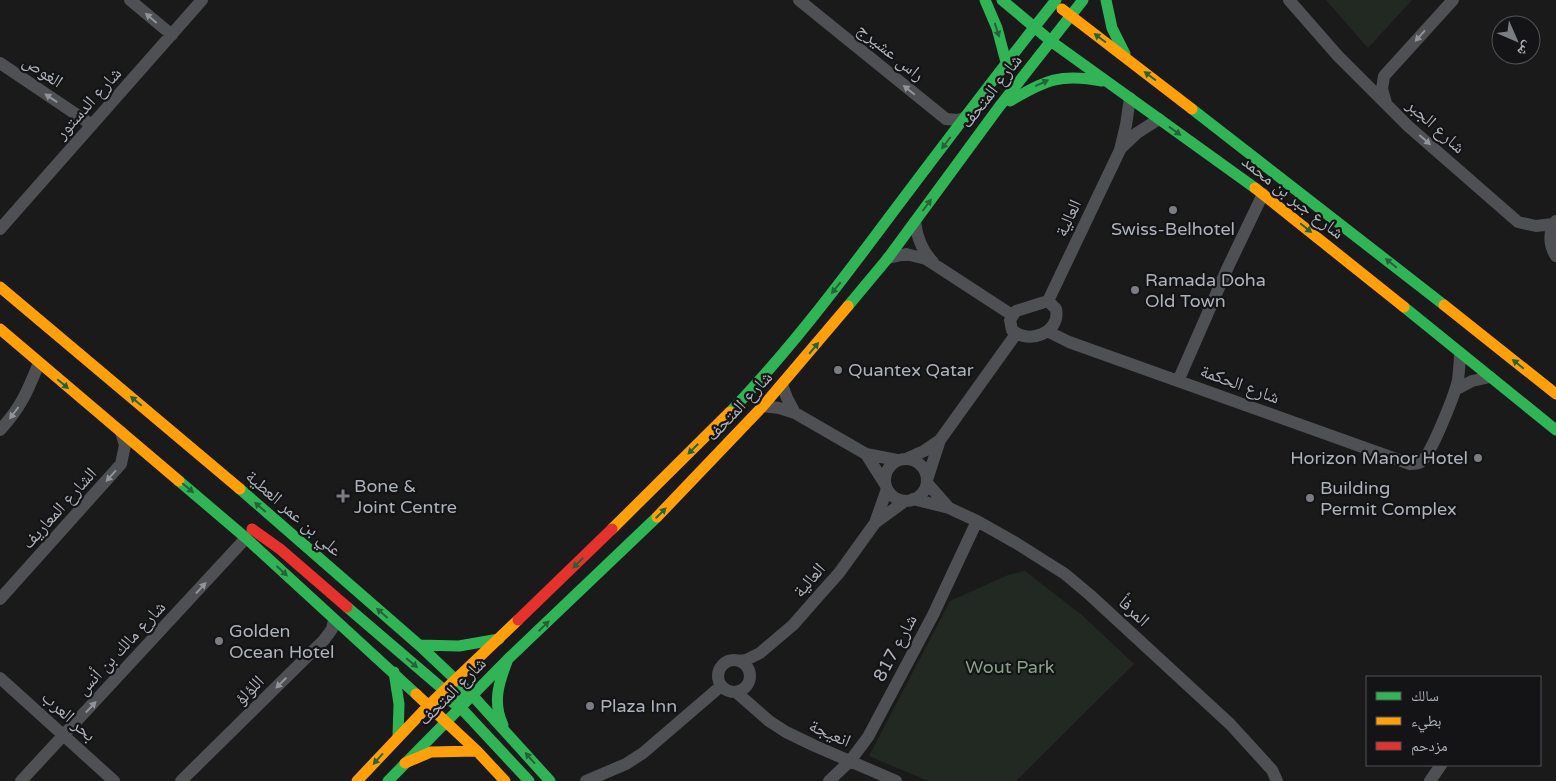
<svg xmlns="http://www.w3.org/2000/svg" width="1556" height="781" font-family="'Varela Round','Noto Naskh Arabic',sans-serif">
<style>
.green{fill:#222923}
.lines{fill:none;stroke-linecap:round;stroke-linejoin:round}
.street{stroke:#4f5053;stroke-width:12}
.fast{stroke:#30b455;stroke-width:11}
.slow{stroke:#ff9f0a;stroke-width:11}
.jam{stroke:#e5322d;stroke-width:11}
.oneway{fill:#91959a}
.oneway2{fill:#226436}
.poi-dot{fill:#7a7d81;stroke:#141416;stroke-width:2}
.labels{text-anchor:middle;stroke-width:4.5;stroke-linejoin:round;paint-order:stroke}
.street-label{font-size:18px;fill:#adb2b9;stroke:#141416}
.poi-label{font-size:18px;fill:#adb2b9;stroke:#141416;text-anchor:start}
.park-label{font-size:18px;fill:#88a286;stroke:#141416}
</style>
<rect width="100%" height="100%" fill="#1a1a1a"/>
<path class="green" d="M 1326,0 L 1412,0 L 1368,48 Z
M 1025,571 L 1083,616 L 1134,664 L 1016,781 L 928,781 L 869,756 L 950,601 L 1008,575 Z"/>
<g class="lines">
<path class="street" d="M 130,0 L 172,35
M 799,0 L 946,119 L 958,120 L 964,118
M 1289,0 L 1338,56 L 1408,126 L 1518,222 L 1536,226 L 1553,224
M 0,63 L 92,125
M 1386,103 L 1382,89 L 1384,76 L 1453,0
M 1121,148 L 1137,133 L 1159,119
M 1556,221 C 1548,230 1549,246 1556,256
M 915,222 C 917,237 922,251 933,262
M 0,229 L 202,0
M 888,258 L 906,254 L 926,259 L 1012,315
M 1048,301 L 1120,150 L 1126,125 L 1130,98
M 1048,301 L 1056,309 C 1061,333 1028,345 1012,330 L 1010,320 L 1016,311 Z
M 1047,331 L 1069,342 L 1410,464 C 1414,464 1418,464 1421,462 C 1431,455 1455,394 1458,380 C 1459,371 1460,362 1460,353
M 1178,381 L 1228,267 L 1263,194
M 782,385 L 787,398 L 795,413
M 1455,390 L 1472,381 L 1490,377
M 763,406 L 779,408 L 795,413 L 866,454 L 897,460
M 0,430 C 21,408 28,390 39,363
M 866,454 L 885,484
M 906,459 L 924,451 L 940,440 L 1016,334
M885 480a21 21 0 1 1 42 0a21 21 0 1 1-42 0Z
M 927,480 L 940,440
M 927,483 L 949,508
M 913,499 L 949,508 L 977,521 L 1016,543 L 1065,574 L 1090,595 L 1230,724 L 1272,770 L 1277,781
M 875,523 L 905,501
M 0,599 L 121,464 L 125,445 L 121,432
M718 676a16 16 0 1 1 32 0a16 16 0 1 1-32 0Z
M 739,661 L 746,660 L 760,653 L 793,625 L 822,592 L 839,573 L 875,523 L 887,489
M 0,678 L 114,781
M 736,692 L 769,721 L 786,732 L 815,746 L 896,781
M 21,781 L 246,538
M 181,781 L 324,640 L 332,629 L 334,620
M 586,781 L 626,764 L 643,753 L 721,686
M 829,781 L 850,761 L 868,737 L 933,615 L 977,521
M 1430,781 L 1441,765"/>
<path class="fast" d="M 985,0 L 997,28 L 1006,62
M 1002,0 L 1052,42 L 1255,188
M 1106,0 L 1112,28 L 1125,54
M 1010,101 C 1045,80 1061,73 1102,81
M 1192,109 L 1444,305
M 848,306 L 888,258 L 999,107 L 1083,0
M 1404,307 L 1556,430
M 730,412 C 789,351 840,283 890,216 C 945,143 999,71 1056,0
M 179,481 L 246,538 L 416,694
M 240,489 L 419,645 L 473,696 L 550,781
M 347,607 L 444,690 L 463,696 L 473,696
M 419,645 L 459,646 L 499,639
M 394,672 L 399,704 L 398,736
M 440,700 L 449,700 L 461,708 L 529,781
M 503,725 C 492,702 499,682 508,659
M 388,781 L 508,659 L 657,517"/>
<path class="slow" d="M 1062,9 L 1192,109
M 1255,188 L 1404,307
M 0,287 L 240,489
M 1444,305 L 1556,394
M 0,329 L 179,481
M 657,517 L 763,406 L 848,306
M 612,529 L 730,412
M 416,694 L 477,751 L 505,781
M 405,763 L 431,752 L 477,751
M 357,781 L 429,705 L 518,620"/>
<path class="jam" d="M 252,529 L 280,549 L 347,607
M 518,620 L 612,529"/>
</g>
<defs><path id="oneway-solid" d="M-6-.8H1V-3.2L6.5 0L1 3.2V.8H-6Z" transform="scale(1.25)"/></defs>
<g class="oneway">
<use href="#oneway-solid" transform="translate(151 18) rotate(-139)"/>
<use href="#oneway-solid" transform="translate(1420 36) rotate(132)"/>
<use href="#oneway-solid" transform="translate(909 90) rotate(-141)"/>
<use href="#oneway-solid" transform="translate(51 98) rotate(-146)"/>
<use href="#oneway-solid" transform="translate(1425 140) rotate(41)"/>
<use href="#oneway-solid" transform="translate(14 413) rotate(127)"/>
<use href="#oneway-solid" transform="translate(111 476) rotate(132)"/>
<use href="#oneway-solid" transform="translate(201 588) rotate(-47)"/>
<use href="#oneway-solid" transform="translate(281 683) rotate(135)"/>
<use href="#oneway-solid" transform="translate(91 707) rotate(-47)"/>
</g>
<g class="oneway2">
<use href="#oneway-solid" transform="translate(997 30) rotate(72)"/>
<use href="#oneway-solid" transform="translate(1100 38) rotate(-143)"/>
<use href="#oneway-solid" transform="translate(1150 76) rotate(-143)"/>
<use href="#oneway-solid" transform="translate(1042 83) rotate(-25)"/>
<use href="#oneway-solid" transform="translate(1175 131) rotate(36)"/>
<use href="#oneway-solid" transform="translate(946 143) rotate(127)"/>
<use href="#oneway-solid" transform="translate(927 205) rotate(-53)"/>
<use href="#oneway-solid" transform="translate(1306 228) rotate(39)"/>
<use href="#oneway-solid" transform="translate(1391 263) rotate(-141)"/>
<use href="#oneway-solid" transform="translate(836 288) rotate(129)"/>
<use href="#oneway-solid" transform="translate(814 348) rotate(-50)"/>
<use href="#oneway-solid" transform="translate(1518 364) rotate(-141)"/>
<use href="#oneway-solid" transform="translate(63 384) rotate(40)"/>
<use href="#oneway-solid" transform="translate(136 401) rotate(-140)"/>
<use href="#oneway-solid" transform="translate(693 449) rotate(135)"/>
<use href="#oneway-solid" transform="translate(188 488) rotate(40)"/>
<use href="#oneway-solid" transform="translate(260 507) rotate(-139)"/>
<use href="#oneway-solid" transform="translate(661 513) rotate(-45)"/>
<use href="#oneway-solid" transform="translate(578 563) rotate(135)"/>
<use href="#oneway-solid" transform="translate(282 571) rotate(43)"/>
<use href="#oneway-solid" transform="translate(382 613) rotate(-139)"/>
<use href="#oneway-solid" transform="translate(544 626) rotate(-44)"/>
<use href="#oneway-solid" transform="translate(412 663) rotate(40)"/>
<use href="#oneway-solid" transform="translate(530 758) rotate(-131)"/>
<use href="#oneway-solid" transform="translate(378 759) rotate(132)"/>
</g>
<g class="poi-dot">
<circle cx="1173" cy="210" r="5"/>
<circle cx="1135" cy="290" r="5"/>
<circle cx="838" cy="370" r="5"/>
<circle cx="1478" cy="458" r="5"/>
<path d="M340.5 488.5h5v5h5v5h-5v5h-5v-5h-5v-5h5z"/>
<circle cx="1310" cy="498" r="5"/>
<circle cx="219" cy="641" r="5"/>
<circle cx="590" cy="706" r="5"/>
</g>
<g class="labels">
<g class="street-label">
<text transform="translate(891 52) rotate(39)" y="6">راس عشيرج</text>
<text transform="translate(43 71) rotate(34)" y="6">الغوص</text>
<text transform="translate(991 91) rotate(-52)" y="6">شارع المتحف</text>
<text transform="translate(88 103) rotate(-48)" y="6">شارع الدستور</text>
<text transform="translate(1436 126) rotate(42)" y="6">شارع الجبر</text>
<text transform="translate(1293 197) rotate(38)" y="6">شارع جبر بن محمد</text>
<text transform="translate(1068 218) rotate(-65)" y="6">العالية</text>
<text transform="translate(1240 384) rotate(20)" y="6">شارع الحكمة</text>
<text transform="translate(739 406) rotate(-47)" y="6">شارع المتحف</text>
<text transform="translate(59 508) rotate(-48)" y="6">الشارع المعاريف</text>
<text transform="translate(294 513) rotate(41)" y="6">علي بن عمر العطية</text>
<text transform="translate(809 580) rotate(-49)" y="6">العالية</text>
<text transform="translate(1134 611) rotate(43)" y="6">المرفأ</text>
<text transform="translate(121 648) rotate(-47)" y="6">شارع مالك بن أنس</text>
<text transform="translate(895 648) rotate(-62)" y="6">شارع 817</text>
<text transform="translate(249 690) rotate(-45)" y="6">اللؤلؤ</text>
<text transform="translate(452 691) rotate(-45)" y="6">شارع المتحف</text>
<text transform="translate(69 716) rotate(42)" y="6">بحر العرب</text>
<text transform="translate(830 733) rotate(24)" y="6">انعيجة</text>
</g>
<g class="poi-label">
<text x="1173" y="235" text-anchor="middle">Swiss-Belhotel</text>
<text x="1145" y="286">Ramada Doha<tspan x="1145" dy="21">Old Town</tspan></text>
<text x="848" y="376">Quantex Qatar</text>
<text x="1468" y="464" text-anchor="end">Horizon Manor Hotel</text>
<text x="354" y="492">Bone &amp;<tspan x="354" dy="21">Joint Centre</tspan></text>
<text x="1320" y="494">Building<tspan x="1320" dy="21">Permit Complex</tspan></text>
<text x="229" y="637">Golden<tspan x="229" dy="21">Ocean Hotel</tspan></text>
<text x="600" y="712">Plaza Inn</text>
</g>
<g class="park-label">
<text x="1010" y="673">Wout Park</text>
</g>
</g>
<rect x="1366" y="676" width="175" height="90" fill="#141416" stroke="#515357"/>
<rect x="1376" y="692" width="25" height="8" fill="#30b455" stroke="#515357"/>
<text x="1411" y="701" font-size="15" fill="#adb2b9">سالك</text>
<rect x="1376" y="717" width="25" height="8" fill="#ff9f0a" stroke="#515357"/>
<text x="1411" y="726" font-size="15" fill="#adb2b9">بطيء</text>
<rect x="1376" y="742" width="25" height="8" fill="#e5322d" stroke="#515357"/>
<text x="1411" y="751" font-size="15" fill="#adb2b9">مزدحم</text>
<g transform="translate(1516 40) rotate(135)"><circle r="24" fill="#141416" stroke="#515357"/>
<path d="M0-4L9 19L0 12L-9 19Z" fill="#7a7d81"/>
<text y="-8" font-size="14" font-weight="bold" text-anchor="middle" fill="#adb2b9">ش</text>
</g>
</svg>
